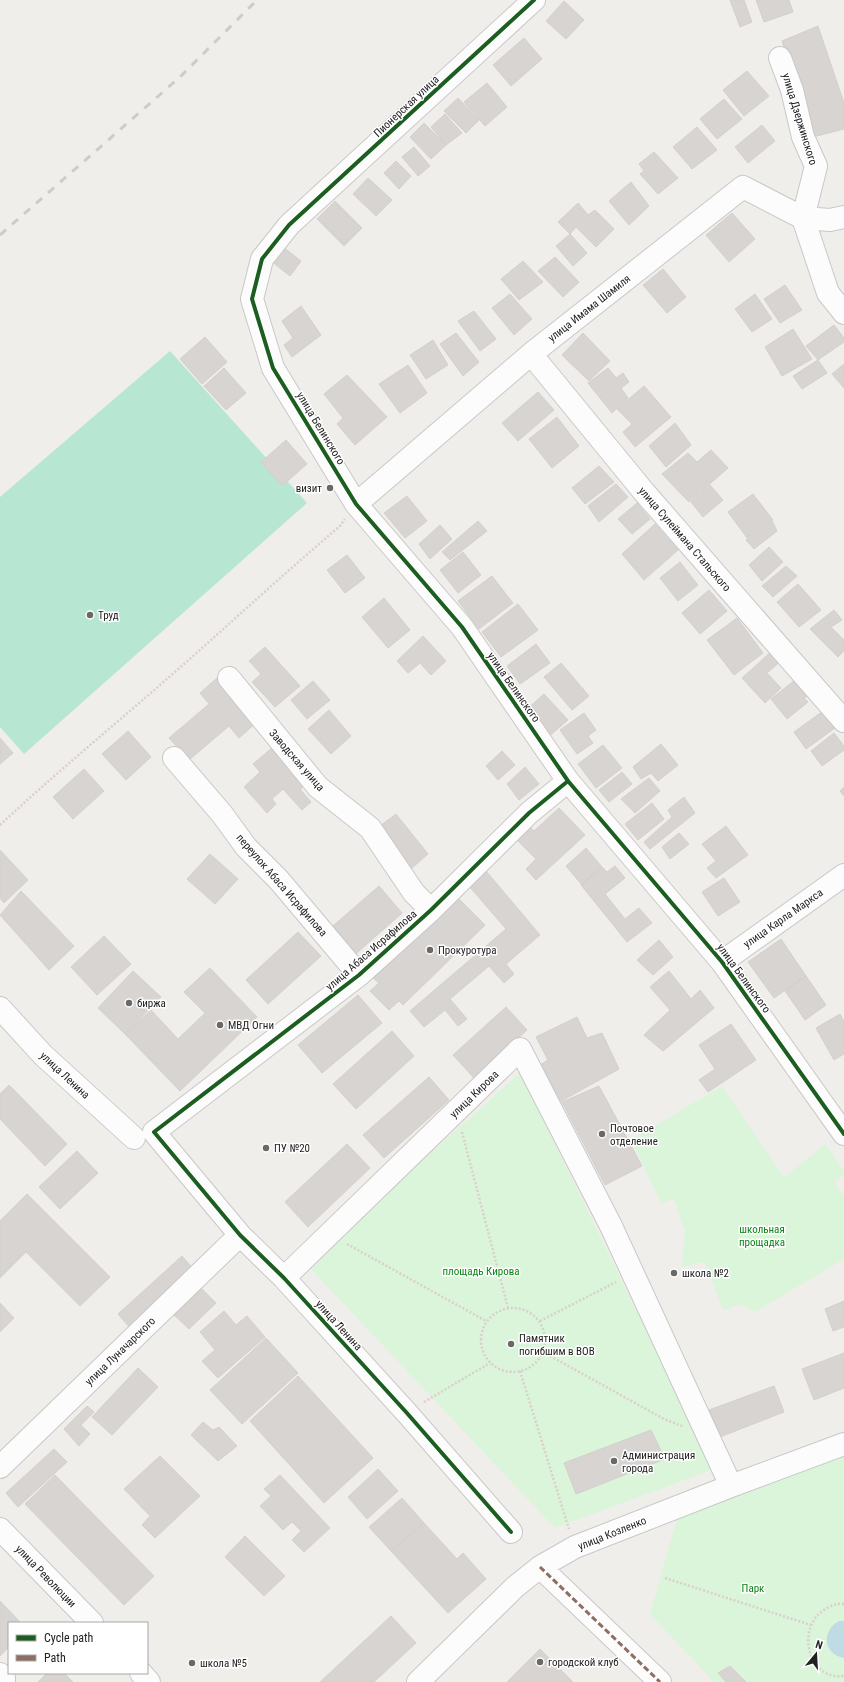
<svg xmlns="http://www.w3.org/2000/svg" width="844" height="1682" font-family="'Roboto Condensed',sans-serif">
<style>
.park{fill:#daf5da}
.pitch{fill:#b7e6d2}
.water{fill:#bfdbe3}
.building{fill:#d7d4d2;stroke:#d3d0cc}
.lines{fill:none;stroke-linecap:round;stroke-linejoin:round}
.minor-casing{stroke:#c9c8c7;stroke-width:24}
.path{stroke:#dccecd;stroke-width:2.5;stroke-dasharray:2 2;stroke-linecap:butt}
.minor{stroke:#fdfcfc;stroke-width:22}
.rail{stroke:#ccc;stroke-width:3;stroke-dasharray:8 8;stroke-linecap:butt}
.quiet{stroke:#8d6e63;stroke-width:3;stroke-dasharray:6 3;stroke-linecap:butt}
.cycleway-casing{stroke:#fff;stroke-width:6}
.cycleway{stroke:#1b5e20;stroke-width:4}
.poi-dot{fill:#6a6968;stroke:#fff;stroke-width:1.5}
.labels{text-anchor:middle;stroke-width:3;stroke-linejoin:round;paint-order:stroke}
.street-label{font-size:11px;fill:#222;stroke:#fff}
.poi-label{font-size:11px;fill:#222;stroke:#fff;text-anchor:start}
.park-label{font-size:11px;fill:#0c8416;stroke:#fff}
</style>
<rect width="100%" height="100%" fill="#f0eeeb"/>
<path class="park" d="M 520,1073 L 714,1469 L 555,1528 L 306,1264 Z
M 722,1086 L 784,1177 L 826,1144 L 844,1171 L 844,1175 L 834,1182 L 844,1196 L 844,1259 L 755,1312 L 739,1304 L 723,1311 L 705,1262 L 681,1267 L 685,1232 L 674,1199 L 661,1203 L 631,1140 Z
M 844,1455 L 844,1682 L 714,1682 L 650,1614 L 678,1515 Z"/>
<path class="pitch" d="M 170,351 L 307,503 L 24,754 L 0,727 L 0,497 Z"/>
<path class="water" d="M 839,1621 L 844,1621 L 844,1658 C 823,1654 821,1631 839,1621 Z"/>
<path class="building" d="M 730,0 L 744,0 L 752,22 L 740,27 Z
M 756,0 L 789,0 L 793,12 L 764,22 Z
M 564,1 L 584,20 L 566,39 L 546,21 Z
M 818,26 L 844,103 L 844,129 L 813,137 L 782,41 Z
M 524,38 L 542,59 L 511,86 L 493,65 Z
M 747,71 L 769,96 L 744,116 L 723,90 Z
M 487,83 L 507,107 L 485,126 L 464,102 Z
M 458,98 L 479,120 L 466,133 L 444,111 Z
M 724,99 L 742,119 L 717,139 L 700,119 Z
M 445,114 L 462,133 L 446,145 L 431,127 Z
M 424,123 L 446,145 L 431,159 L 410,137 Z
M 762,125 L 775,141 L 748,163 L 735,147 Z
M 697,127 L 717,150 L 692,169 L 673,147 Z
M 414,147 L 430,166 L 418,176 L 402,157 Z
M 654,152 L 678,178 L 658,194 L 640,174 L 644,171 L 639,164 Z
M 396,161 L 411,176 L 399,189 L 384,173 Z
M 368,178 L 392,200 L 376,216 L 353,194 Z
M 631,182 L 649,206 L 629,225 L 609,201 Z
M 335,201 L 362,228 L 344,246 L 317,219 Z
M 578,203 L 588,215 L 595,210 L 614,229 L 596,247 L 576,227 L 570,234 L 558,222 Z
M 732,213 L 755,239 L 729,262 L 706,235 Z
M 570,234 L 587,253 L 573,266 L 556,246 Z
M 282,246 L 301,261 L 290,276 L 271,261 Z
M 555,257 L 579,282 L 563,297 L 538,271 Z
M 523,261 L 543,282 L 519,300 L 501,279 Z
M 663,269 L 686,297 L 667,313 L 643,285 Z
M 785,285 L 802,310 L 780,323 L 764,299 Z
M 510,294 L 532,319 L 514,335 L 492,308 Z
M 755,294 L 772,319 L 752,332 L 735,309 Z
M 301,306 L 321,335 L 292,357 L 284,345 L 293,338 L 282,321 Z
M 474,311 L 496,339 L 480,351 L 458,321 Z
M 834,325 L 844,338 L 844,342 L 818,360 L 806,346 Z
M 793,329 L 812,359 L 782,376 L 765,347 Z
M 456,333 L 479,362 L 463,376 L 440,344 Z
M 583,333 L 610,361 L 589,381 L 562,355 Z
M 205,337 L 227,362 L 202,384 L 180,359 Z
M 433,340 L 448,365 L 426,379 L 410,355 Z
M 818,360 L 827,373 L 802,389 L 793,376 Z
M 844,364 L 844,388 L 832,374 Z
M 408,365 L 427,393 L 400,413 L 379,384 Z
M 224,368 L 246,393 L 226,410 L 204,386 Z
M 608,368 L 616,378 L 623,373 L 629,382 L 621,388 L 628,398 L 612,413 L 588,383 Z
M 347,375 L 387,417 L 355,445 L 337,424 L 343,418 L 324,394 Z
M 644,386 L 671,417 L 635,447 L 623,432 L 632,424 L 617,409 Z
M 538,392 L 554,410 L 518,441 L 502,423 Z
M 557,417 L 579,446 L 552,468 L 529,439 Z
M 675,423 L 691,445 L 666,467 L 649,446 Z
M 286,440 L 307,464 L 282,486 L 261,462 Z
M 711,450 L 728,468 L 689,502 L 662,474 L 688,453 L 697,462 Z
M 599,466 L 614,482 L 585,504 L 572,488 Z
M 616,484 L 628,497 L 599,522 L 588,506 Z
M 710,485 L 723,500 L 703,517 L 691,502 Z
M 753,494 L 773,520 L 772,521 L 777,531 L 754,549 L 746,540 L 748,539 L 728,512 Z
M 407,496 L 427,521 L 405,538 L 384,513 Z
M 637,503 L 650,519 L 632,534 L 618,519 Z
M 478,521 L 487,531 L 450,560 L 442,552 Z
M 655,524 L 678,550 L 644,580 L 622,554 Z
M 440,525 L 452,539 L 430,559 L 419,544 Z
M 769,547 L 783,562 L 762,581 L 749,565 Z
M 463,552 L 481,575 L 458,593 L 440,570 Z
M 347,555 L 365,578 L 345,593 L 327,570 Z
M 680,562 L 698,585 L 678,601 L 660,578 Z
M 786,566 L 797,576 L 773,597 L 762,586 Z
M 492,576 L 513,603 L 479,629 L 458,601 Z
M 798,584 L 821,610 L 799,627 L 777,602 Z
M 709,590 L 727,611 L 700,634 L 682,613 Z
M 384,598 L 410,630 L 388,648 L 362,617 Z
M 518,604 L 538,630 L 501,657 L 482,632 Z
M 834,610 L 842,620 L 831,627 L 844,640 L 844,651 L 838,657 L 810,629 Z
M 737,618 L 763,653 L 734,675 L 707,640 Z
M 423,636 L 446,661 L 431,675 L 420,663 L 408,673 L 397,661 Z
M 536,644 L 550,663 L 520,684 L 507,666 Z
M 265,647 L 300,686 L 275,707 L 252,682 L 261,674 L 249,661 Z
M 773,650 L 782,660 L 767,673 L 781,688 L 765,703 L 742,678 Z
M 561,663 L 589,696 L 572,710 L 544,677 Z
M 799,677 L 812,693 L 804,698 L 808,702 L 787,719 L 771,699 Z
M 217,678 L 256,723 L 239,738 L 229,726 L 189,760 L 169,738 L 209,704 L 200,693 Z
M 313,681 L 330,700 L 307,719 L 291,700 Z
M 544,694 L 568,720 L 547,738 L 524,712 Z
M 329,710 L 351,736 L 331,754 L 308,729 Z
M 823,711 L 835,728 L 806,749 L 794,732 Z
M 584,713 L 596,730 L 588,736 L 593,743 L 577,754 L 560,730 Z
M 128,731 L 151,757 L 126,780 L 102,754 Z
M 834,733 L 844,746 L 844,750 L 822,766 L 811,751 Z
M 0,738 L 13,753 L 0,764 Z
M 661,744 L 678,765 L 658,781 L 651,773 L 641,779 L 633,767 Z
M 603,745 L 622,768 L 596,788 L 578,764 Z
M 273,747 L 306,785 L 300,789 L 311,802 L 302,810 L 283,789 L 272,799 L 276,804 L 267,813 L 244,787 L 260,772 L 253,764 Z
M 502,751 L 515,765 L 498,780 L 486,766 Z
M 525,767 L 539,784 L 519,800 L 507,784 Z
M 84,769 L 104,791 L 73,819 L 53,797 Z
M 622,772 L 632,784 L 609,802 L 599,790 Z
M 649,778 L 660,791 L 635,813 L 621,799 Z
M 844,787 L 844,796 L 840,791 Z
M 684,797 L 695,813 L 650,849 L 644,842 L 672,817 L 668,810 Z
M 652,803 L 664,819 L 638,840 L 625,824 Z
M 559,808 L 585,835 L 536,880 L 526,869 L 536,859 L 512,835 L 526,822 L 534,831 Z
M 396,814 L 428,854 L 412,868 L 380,826 Z
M 726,826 L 748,855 L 716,878 L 707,868 L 716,861 L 702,844 Z
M 679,833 L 689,844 L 670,859 L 662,847 Z
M 586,848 L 602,867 L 582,885 L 566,866 Z
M 0,850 L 28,880 L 4,903 L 0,898 Z
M 210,854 L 238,879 L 215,904 L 187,879 Z
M 615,866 L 625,878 L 605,894 L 625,919 L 639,908 L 652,923 L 627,942 L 581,885 L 602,867 L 607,872 Z
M 486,871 L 540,935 L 506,964 L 514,974 L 504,983 L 489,966 L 450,999 L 467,1019 L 458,1026 L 445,1010 L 424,1027 L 410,1011 L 506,929 L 469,886 Z
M 724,878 L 740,902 L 718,916 L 702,892 Z
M 379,886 L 402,913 L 350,959 L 327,931 Z
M 21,891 L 74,946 L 49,970 L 0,915 Z
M 456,896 L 485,925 L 403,1005 L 399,1001 L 389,1010 L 370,991 L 379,983 L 373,978 Z
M 298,932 L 321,956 L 268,1004 L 246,980 Z
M 104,936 L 131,964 L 97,995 L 71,967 Z
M 781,939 L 806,976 L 774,998 L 748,962 Z
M 659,940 L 673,957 L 653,975 L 637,960 Z
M 210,968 L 257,1017 L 180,1091 L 125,1034 L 151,1010 L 178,1039 L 205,1013 L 184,992 Z
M 133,971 L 161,997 L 125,1034 L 98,1008 Z
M 669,971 L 691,999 L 700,990 L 714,1008 L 663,1051 L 644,1035 L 670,1010 L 650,987 Z
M 806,976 L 826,1005 L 805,1020 L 785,991 Z
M 358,995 L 382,1023 L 322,1073 L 298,1045 Z
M 506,1007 L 527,1030 L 474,1078 L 453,1055 Z
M 840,1014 L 844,1021 L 844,1054 L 834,1060 L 816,1028 Z
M 577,1017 L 587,1038 L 602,1033 L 619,1069 L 556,1104 L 537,1067 L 548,1060 L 536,1037 Z
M 731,1024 L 756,1060 L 708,1092 L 699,1080 L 715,1069 L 699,1045 Z
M 392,1031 L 414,1056 L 356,1109 L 333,1084 Z
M 429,1077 L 449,1100 L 384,1158 L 363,1135 Z
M 9,1085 L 67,1144 L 45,1166 L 0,1119 L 0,1094 Z
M 599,1086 L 642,1166 L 605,1185 L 562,1102 Z
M 347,1144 L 370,1168 L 308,1227 L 285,1202 Z
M 77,1151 L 98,1173 L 60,1209 L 39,1187 Z
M 27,1194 L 110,1277 L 80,1306 L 26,1252 L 0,1278 L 0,1221 Z
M 182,1256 L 194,1270 L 131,1329 L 118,1314 Z
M 198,1285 L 216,1303 L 189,1329 L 171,1312 Z
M 844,1301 L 844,1327 L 833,1331 L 825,1309 Z
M 0,1303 L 14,1318 L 0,1332 Z
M 224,1311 L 236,1325 L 247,1316 L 265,1337 L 218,1378 L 202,1361 L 215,1350 L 200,1332 Z
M 266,1338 L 298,1373 L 242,1424 L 210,1390 Z
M 844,1353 L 844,1388 L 814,1400 L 802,1369 Z
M 138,1368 L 158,1387 L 112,1435 L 92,1417 Z
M 298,1376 L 373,1458 L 324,1503 L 250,1421 Z
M 774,1386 L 784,1412 L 720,1437 L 709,1410 Z
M 87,1406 L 94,1412 L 81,1425 L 90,1434 L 79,1446 L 64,1429 Z
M 203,1422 L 213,1430 L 219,1427 L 237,1446 L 218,1461 L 191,1435 Z
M 651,1430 L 665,1459 L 576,1494 L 564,1463 Z
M 54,1449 L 67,1462 L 18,1507 L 6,1493 Z
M 160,1456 L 200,1496 L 155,1538 L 142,1525 L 150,1516 L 124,1489 Z
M 378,1469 L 398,1491 L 367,1519 L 348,1497 Z
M 55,1475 L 154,1576 L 124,1605 L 25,1504 Z
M 280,1475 L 330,1528 L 304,1552 L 292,1540 L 301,1531 L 292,1522 L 283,1530 L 260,1506 L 271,1496 L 264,1489 Z
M 402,1498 L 424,1523 L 391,1551 L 369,1527 Z
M 424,1523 L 457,1559 L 463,1553 L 486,1579 L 448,1613 L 391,1551 Z
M 245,1536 L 285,1576 L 264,1596 L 225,1557 Z
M 0,1601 L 21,1623 L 9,1623 L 9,1647 L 0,1656 Z
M 391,1616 L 416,1643 L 374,1682 L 320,1682 Z
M 540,1649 L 573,1682 L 507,1682 Z
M 730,1666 L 746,1682 L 726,1682 L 718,1673 Z
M 47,1673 L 64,1673 L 73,1682 L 38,1682 Z"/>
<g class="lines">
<g class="minor-casing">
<path id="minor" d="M 534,0 L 289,225 L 262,259 L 252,299 L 273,368 L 356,504 L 462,627 L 568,781 L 722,962 L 844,1134
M 780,58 L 792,90 L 803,137 L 816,166 L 803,218 L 828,293 L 844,313
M 531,354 L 644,492 L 844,721
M 356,504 L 531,354 L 743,187 L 803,218 L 830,220 L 844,217
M 229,678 L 318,787 L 370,828 L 414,893 L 431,910
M 174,758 L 222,814 L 246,847 L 278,879 L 359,975
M 722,962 L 844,875
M 0,1008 L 43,1055 L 134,1138
M 284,1278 L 520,1049 L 611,1226 L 731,1486
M 0,1467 L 240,1235
M 0,1529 L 92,1623
M 511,1532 L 406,1412 L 284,1278 L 240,1235 L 154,1132 L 359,975 L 431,910 L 529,813 L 568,781
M 540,1567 L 660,1682
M 141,1673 L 149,1682
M 0,1674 L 4,1678 L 4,1682
M 418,1682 L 515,1587 L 540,1567 L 575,1547 L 731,1486 L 844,1444"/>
</g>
<path class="path" d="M 0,825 C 60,769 123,718 184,664 C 236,618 287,571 340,526 L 345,519
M 462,1132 L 508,1308
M 347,1244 L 486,1321
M481 1340a32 32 0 1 1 64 0a32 32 0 1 1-64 0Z
M 540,1321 L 616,1282
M 543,1352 L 664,1419 L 682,1426
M 520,1371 L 569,1529
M 424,1402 L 490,1363
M 665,1578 L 811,1625
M 844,1604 C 839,1603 834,1605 829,1607 C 794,1623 806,1681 844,1676"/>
<use href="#minor" class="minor"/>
<path class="rail" d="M 0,235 L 180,77 L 257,0"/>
<path class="quiet" d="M 540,1567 L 660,1682"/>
<g class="cycleway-casing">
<path id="cycleway" d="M 534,0 L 289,225 L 262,259 L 252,299 L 273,368 L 356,504 L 462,627 L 568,781 L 722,962 L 844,1134
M 511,1532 L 406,1412 L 284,1278 L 240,1235 L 154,1132 L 359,975 L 431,910 L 529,813 L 568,781"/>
</g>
<use href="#cycleway" class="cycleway"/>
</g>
<g class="poi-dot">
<circle cx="330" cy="488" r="4"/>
<circle cx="90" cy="615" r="4"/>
<circle cx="430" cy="950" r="4"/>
<circle cx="129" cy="1003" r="4"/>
<circle cx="220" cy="1025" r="4"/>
<circle cx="602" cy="1134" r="4"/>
<circle cx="266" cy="1148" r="4"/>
<circle cx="674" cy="1273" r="4"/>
<circle cx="511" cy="1344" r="4"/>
<circle cx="614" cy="1461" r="4"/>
<circle cx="540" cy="1662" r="4"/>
<circle cx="192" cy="1663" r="4"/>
</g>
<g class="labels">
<g class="street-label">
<text transform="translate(406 106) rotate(-43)" y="4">Пионерская улица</text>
<text transform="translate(800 119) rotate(73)" y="4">улица Дзержинского</text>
<text transform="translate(589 308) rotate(-38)" y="4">улица Имама Шамиля</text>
<text transform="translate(321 428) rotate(59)" y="4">улица Белинского</text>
<text transform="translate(685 539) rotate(49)" y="4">улица Сулеймана Стальского</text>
<text transform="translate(514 687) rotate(55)" y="4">улица Белинского</text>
<text transform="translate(297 760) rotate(49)" y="4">Заводская улица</text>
<text transform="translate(282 885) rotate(49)" y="4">переулок Абаса Исрафилова</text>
<text transform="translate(783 918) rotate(-35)" y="4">улица Карла Маркса</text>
<text transform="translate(371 950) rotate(-41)" y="4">улица Абаса Исрафилова</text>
<text transform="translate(744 978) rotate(54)" y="4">улица Белинского</text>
<text transform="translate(65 1075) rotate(43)" y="4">улица Ленина</text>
<text transform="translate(474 1094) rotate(-44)" y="4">улица Кирова</text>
<text transform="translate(339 1325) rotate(48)" y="4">улица Ленина</text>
<text transform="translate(120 1351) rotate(-44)" y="4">улица Луначарского</text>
<text transform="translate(612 1533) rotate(-22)" y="4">улица Козленко</text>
<text transform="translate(46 1576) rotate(46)" y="4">улица Революции</text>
</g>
<g class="poi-label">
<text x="322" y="492" text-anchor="end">визит</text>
<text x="98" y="619">Труд</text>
<text x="438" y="954">Прокуротура</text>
<text x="137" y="1007">биржа</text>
<text x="228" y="1029">МВД Огни</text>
<text x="610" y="1132">Почтовое<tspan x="610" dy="13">отделение</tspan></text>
<text x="274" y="1152">ПУ №20</text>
<text x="682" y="1277">школа №2</text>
<text x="519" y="1342">Памятник<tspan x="519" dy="13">погибшим в ВОВ</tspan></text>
<text x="622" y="1459">Администрация<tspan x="622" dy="13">города</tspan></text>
<text x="548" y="1666">городской клуб</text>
<text x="200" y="1667">школа №5</text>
</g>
<g class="park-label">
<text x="762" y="1233">школьная<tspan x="762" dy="13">прощадка</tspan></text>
<text x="481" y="1275">площадь Кирова</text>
<text x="753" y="1592">Парк</text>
</g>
</g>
<rect x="8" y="1622" width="140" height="52" fill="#ffffff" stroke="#a7a7a7"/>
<rect x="16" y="1635" width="20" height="6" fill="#1b5e20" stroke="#a7a7a7"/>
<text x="44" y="1642" font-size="12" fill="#222222">Cycle path</text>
<rect x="16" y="1655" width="20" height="6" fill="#8d6e63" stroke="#a7a7a7"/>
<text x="44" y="1662" font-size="12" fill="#222222">Path</text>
<g transform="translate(816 1654) rotate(18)" stroke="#ffffff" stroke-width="3" paint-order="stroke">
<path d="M0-3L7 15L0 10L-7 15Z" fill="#222222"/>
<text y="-6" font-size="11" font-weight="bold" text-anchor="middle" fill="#222222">N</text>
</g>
</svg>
